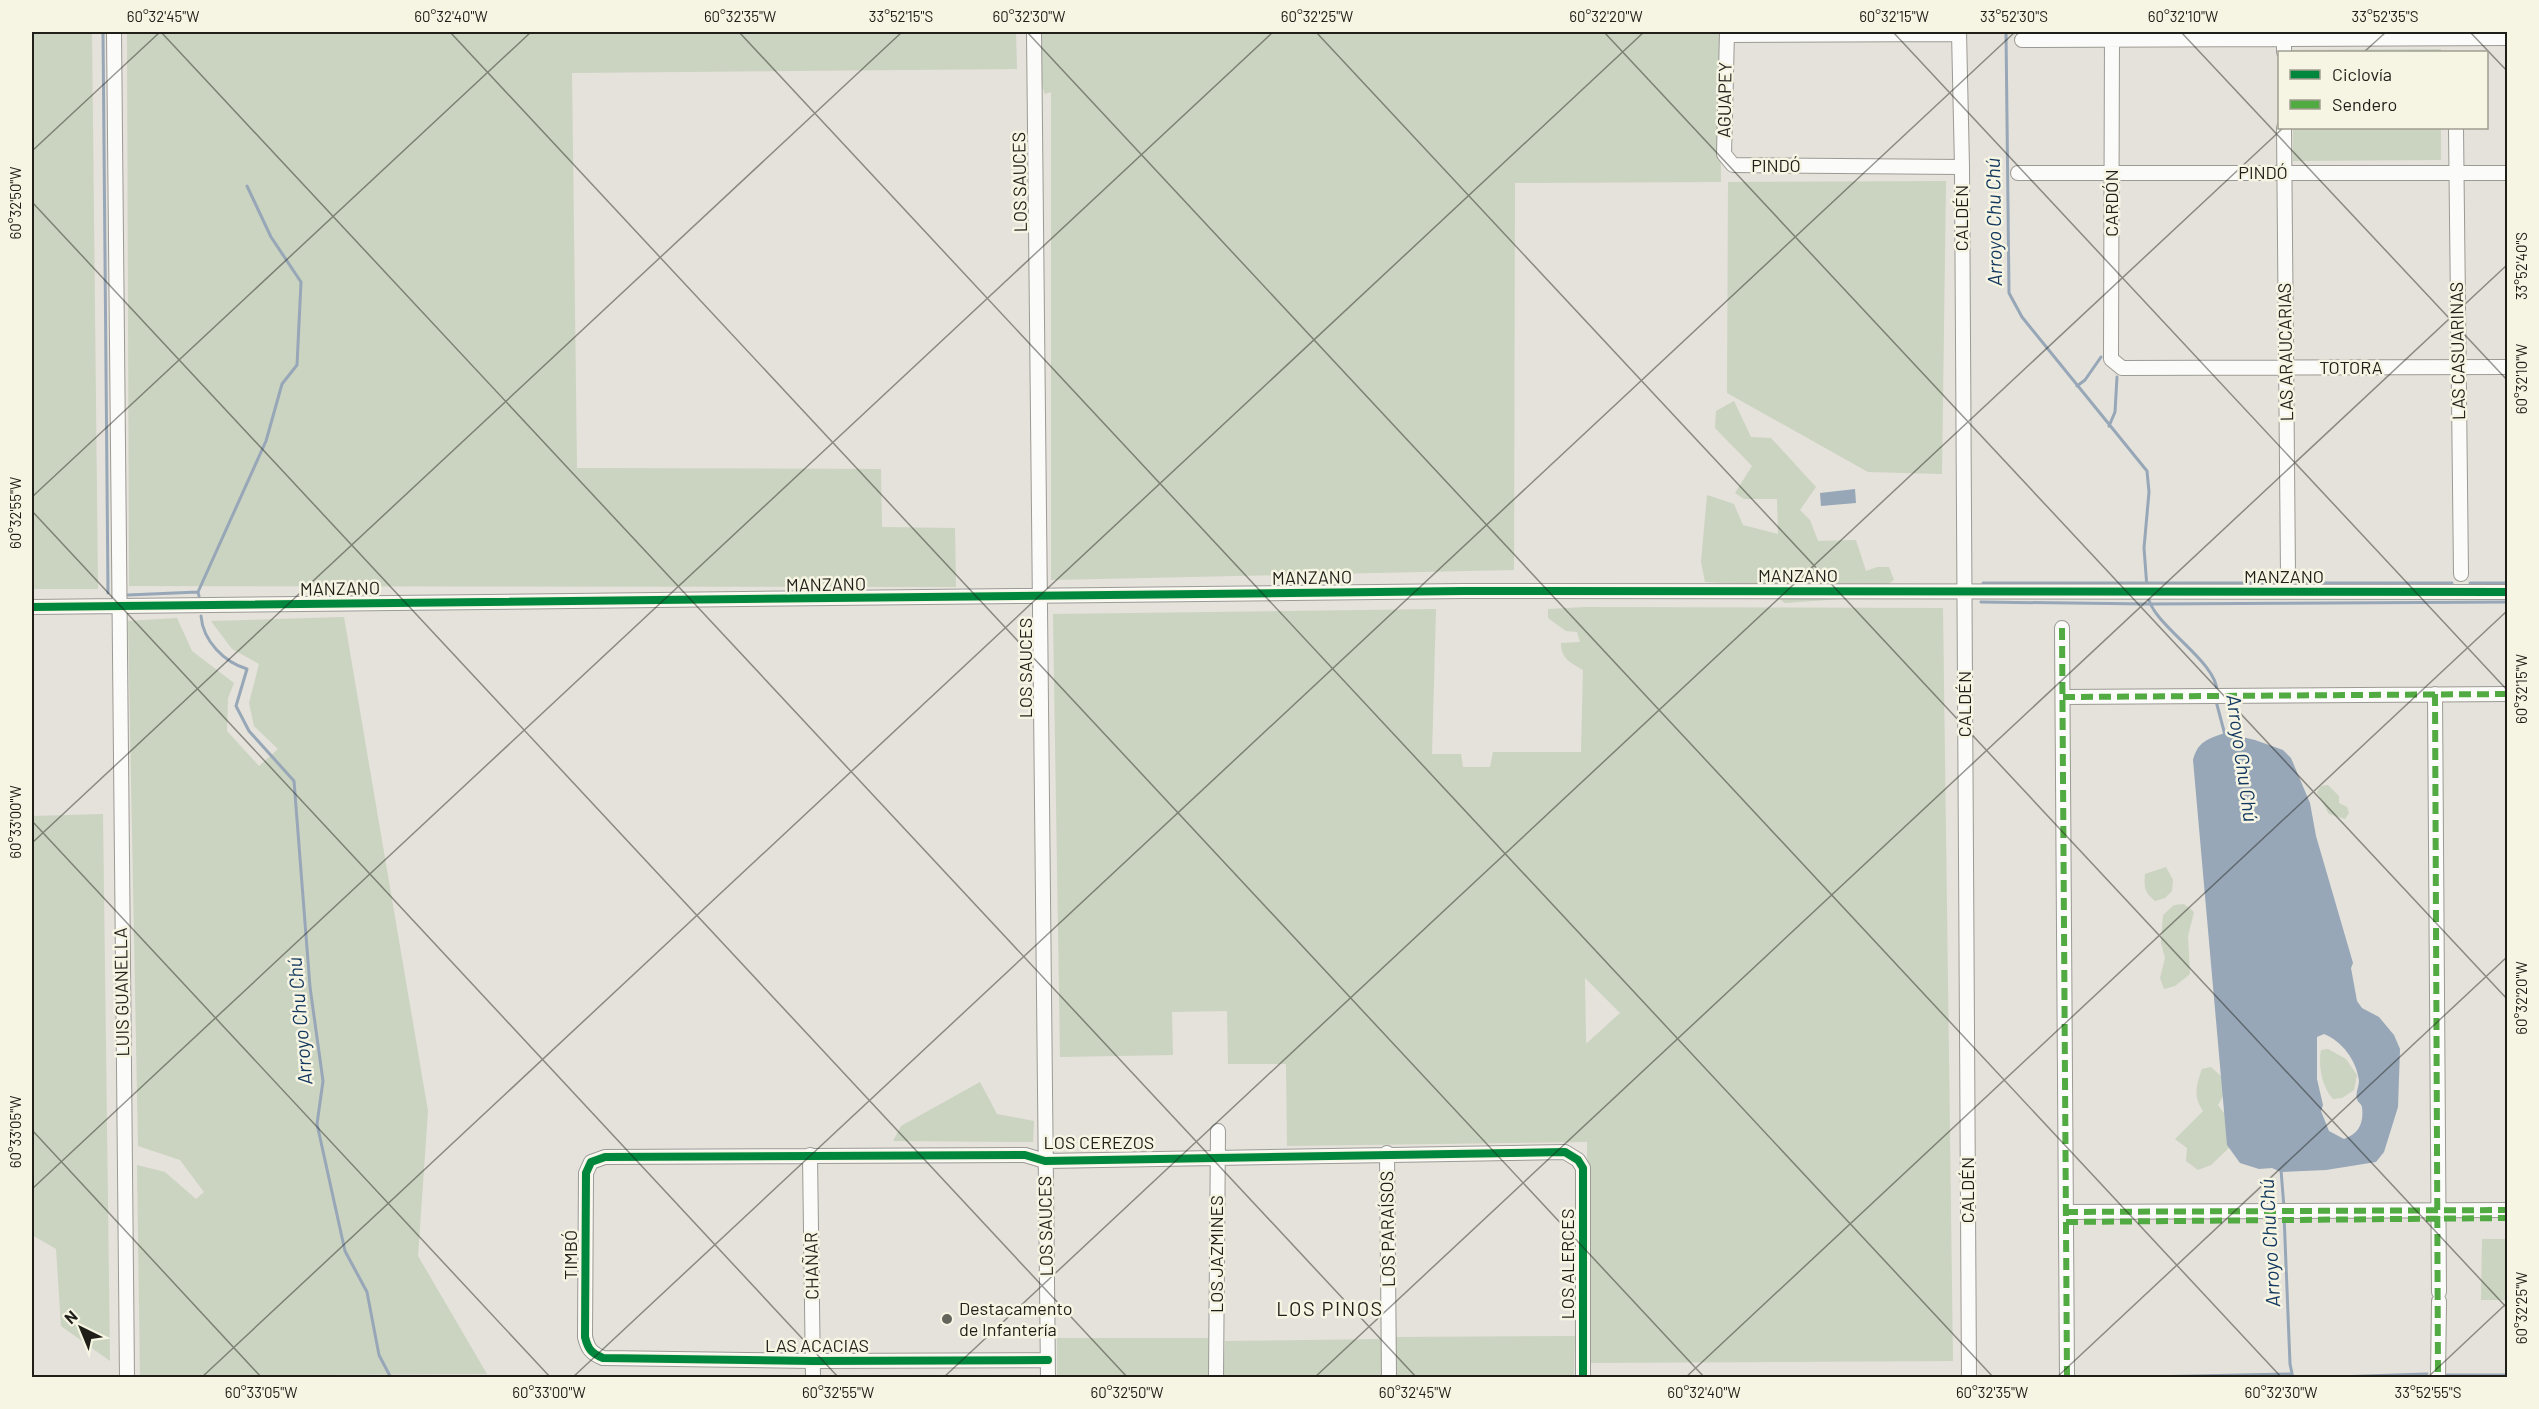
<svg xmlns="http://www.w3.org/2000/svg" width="2539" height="1409" font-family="Barlow,sans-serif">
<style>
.green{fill:#cbd3c1;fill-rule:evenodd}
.water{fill:#97a7b8;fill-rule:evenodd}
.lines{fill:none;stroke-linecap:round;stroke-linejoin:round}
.stream{stroke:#97a7b8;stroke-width:3}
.minor-casing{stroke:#9c9a94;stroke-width:16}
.minor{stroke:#fbfbf9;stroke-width:14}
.quiet{stroke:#52aa42;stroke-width:6;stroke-dasharray:12 6;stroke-linecap:butt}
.cycleway-casing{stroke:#f6f4e2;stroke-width:11}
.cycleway{stroke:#00873e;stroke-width:8}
.ticks{fill:none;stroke:#1f1e18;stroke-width:1.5;stroke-opacity:0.45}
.poi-dot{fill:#64635c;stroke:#f6f4e2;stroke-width:2}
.labels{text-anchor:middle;stroke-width:5;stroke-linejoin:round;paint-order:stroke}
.street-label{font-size:18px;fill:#1f1e18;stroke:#f6f4e2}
.poi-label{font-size:18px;fill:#1f1e18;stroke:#f6f4e2;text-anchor:start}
.water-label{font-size:20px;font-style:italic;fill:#133960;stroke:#f6f4e2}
.neighbourhood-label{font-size:20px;letter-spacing:1.5px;fill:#1f1e18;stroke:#f6f4e2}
.neatline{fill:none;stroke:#1f1e18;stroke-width:2}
.ticks-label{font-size:15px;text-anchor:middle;fill:#1f1e18}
</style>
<rect width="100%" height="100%" fill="#e4e2da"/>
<path class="green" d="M 32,32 L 92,32 L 98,589 L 32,589 Z
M 127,32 L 1016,32 L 1017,69 L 572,73 L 577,468 L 881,469 L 882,527 L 955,528 L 956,587 L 129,586 Z
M 1038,32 L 1720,32 L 1721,182 L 1515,183 L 1514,570 L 1051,580 L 1051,92 L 1045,94 L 1038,75 Z
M 2441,49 L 2441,52 L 2292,52 L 2292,50 Z
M 2293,128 L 2441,128 L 2441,160 L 2293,161 Z
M 1946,181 L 1942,474 L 1868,472 L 1727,393 L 1728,182 Z
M 1734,401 L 1751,437 L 1771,438 L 1816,487 L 1800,510 L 1810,520 L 1818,541 L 1856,540 L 1866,571 L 1877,567 L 1889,567 L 1894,580 L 1869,597 L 1785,603 L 1760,585 L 1705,582 L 1701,562 L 1707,495 L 1734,504 L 1743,525 L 1778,534 L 1777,499 L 1744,499 L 1735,493 L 1752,466 L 1715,428 L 1716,411 Z
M 1585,607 L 1943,608 L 1953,1361 L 1590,1363 L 1587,1142 L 1287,1146 L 1286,1064 L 1228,1064 L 1227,1011 L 1172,1012 L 1173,1055 L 1060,1057 L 1053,614 L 1436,609 L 1432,754 L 1461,754 L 1463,767 L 1490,767 L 1493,752 L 1581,752 L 1583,670 C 1571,663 1561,659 1561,643 L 1580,642 L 1577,632 L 1566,631 L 1548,618 L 1548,609 ZM 1585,978 L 1620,1013 L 1587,1043 L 1586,1042 Z
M 344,617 L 428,1111 L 418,1256 L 487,1374 L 140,1376 L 137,1165 L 165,1172 L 196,1199 L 204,1192 L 180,1160 L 138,1146 L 128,621 L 177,618 L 192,651 L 234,683 L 228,698 L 227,731 L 259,766 L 278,749 L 254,726 L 249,703 L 259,664 L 232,649 L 211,621 Z
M 2328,785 L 2339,796 L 2339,803 L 2347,807 L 2349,813 L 2345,819 L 2329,814 L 2317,792 L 2321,786 Z
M 103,814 L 110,1361 L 61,1326 L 56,1249 L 32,1235 L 32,816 Z
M 2166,867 L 2173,880 L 2172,891 L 2165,898 L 2155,901 C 2144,893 2144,886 2145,874 Z
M 2184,904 L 2194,912 L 2188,936 L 2190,974 L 2175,986 L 2164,989 L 2160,978 L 2165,958 L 2161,943 L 2163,915 L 2174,905 Z
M 2328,1049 L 2346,1059 L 2357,1075 L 2354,1090 L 2342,1098 L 2333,1099 C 2322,1087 2318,1066 2321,1050 Z
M 2211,1067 L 2223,1078 L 2227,1089 L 2218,1105 L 2227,1117 L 2233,1144 L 2211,1165 L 2198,1170 L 2186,1161 L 2187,1148 L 2175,1139 L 2203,1111 C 2193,1096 2196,1086 2202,1069 Z
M 980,1082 L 997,1114 L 1034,1121 L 1033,1142 L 893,1141 L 901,1126 Z
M 2482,1239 L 2507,1239 L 2507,1300 L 2481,1300 Z
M 1575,1336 L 1574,1377 L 1395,1377 L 1395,1337 Z
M 1057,1338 L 1208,1338 L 1209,1377 L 1057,1377 Z
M 1382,1339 L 1383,1377 L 1223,1378 L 1225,1341 Z"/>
<path class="water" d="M 1855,489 L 1856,503 L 1821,506 L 1820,493 Z
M 2225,733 L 2255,740 L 2283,750 L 2291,758 L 2310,803 L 2316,836 L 2353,963 L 2351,968 L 2357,1001 L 2362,1008 L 2379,1017 L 2394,1035 L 2400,1049 L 2398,1107 L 2384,1152 L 2376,1162 L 2326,1170 L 2281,1172 L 2272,1168 L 2259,1169 L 2240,1163 L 2227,1145 L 2193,760 C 2198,741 2208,739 2225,733 ZM 2324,1034 C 2342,1041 2357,1061 2359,1081 C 2359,1087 2355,1093 2357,1099 C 2358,1103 2361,1103 2362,1107 C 2364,1123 2359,1134 2344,1139 L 2329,1131 L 2321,1111 L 2323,1105 L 2317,1079 L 2317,1037 Z"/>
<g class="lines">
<path class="stream" d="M 103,32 L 108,593
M 2006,32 L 2009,293 L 2022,317 L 2147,471 L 2149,492 L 2144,548 L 2147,588
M 2077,386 L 2085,380 L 2101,357
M 2109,426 L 2115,412 L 2117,377
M 1983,583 L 2279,583
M 2297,583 L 2452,583
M 2470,583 L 2508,583
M 198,592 L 266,441 L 282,384 L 297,365 L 301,282 L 271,237 L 247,186
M 128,595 L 198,592 L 199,596
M 2148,595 C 2150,624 2218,661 2217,692
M 1981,602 L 2148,604 L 2508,602
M 201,616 C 203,641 224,662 247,669 L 236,706 L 249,731 L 294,781 L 310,987 L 323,1081 L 317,1124 L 345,1251 L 367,1292 L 379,1355 L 391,1378
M 2216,701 L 2225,735
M 2281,1170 L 2284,1208
M 2284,1215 L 2290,1364 L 2293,1378
M 2447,1375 L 2508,1375
M 2099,1378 L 2292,1374
M 2306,1378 L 2427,1374"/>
<g class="minor-casing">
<path id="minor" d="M 114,32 L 127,1378
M 1034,32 L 1048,1378
M 1727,32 L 1724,154 L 1733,165 L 1962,167
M 1959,32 L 1962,167 L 1969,1378
M 2112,32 L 2111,359 L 2122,368 L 2508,367
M 2284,32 L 2284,52
M 1727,35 L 1959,34
M 2022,40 L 2508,38
M 2284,128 L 2288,576
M 2456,128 L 2461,574
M 2018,173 L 2508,173
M 32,607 L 1463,591 L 2508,592
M 2062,628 L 2067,1378
M 2435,694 L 2439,1292
M 2063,697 L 2508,694
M 1387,1153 L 1389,1378
M 810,1155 L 813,1378
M 2066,1212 L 2508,1210
M 1048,1360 L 813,1361 L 603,1358 C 591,1353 588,1349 585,1337 L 586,1173 L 591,1162 L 605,1157 L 1025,1155 L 1045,1161 L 1565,1152 L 1578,1160 L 1583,1168 L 1583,1378
M 1216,1378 L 1218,1131
M 2438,1378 L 2439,1301"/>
</g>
<use href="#minor" class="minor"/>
<path class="quiet" d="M 2062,628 L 2067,1378
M 2435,694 L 2438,1378
M 2063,697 L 2508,694
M 2066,1212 L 2508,1210
M 2066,1222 L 2508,1218"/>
<g class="cycleway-casing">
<path id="cycleway" d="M 32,607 L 1463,591 L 2508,592
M 1048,1360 L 813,1361 L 603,1358 C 591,1353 588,1349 585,1337 L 586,1173 L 591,1162 L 605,1157 L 1025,1155 L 1045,1161 L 1565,1152 L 1578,1160 L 1583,1168 L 1583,1378"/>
</g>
<use href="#cycleway" class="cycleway"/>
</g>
<path class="ticks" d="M 161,32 L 1417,1378M 450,32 L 1705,1378M 739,32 L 1994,1378M 1027,32 L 2282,1378M 1316,32 L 2508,1309M 1604,32 L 2508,1000M 1893,32 L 2508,691M 2181,32 L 2508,381M 2470,32 L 2508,72M 2364,52 L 2386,32M 32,151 L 160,32M 32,202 L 1128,1378M 32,497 L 531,32M 32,511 L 839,1378M 32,821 L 551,1378M 32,843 L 902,32M 32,1130 L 262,1378M 32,1189 L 1273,32M 201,1378 L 1644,32M 572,1378 L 2015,32M 943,1378 L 2283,128M 1314,1378 L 2508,264M 1685,1378 L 2508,610M 2056,1378 L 2508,956M 2427,1378 L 2508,1302"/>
<circle class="poi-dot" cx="947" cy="1319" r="6"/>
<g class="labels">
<g class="street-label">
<text transform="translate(1725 100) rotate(-89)" y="6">AGUAPEY</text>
<text x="1776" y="172">PINDÓ</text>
<text x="2263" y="179">PINDÓ</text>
<text transform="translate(1020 182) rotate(-91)" y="6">LOS SAUCES</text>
<text transform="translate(2112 203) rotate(-90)" y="6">CARDÓN</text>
<text transform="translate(1962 218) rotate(-90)" y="6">CALDÉN</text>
<text transform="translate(2458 351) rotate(-91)" y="6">LAS CASUARINAS</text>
<text transform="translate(2286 352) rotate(-91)" y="6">LAS ARAUCARIAS</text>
<text x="2351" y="374">TOTORA</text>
<text x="1798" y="582">MANZANO</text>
<text x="2284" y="583">MANZANO</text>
<text transform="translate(1312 578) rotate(-1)" y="6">MANZANO</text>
<text transform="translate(826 585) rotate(-1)" y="6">MANZANO</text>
<text transform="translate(340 589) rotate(-1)" y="6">MANZANO</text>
<text transform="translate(1026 668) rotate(-90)" y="6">LOS SAUCES</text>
<text transform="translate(1965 704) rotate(-90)" y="6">CALDÉN</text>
<text transform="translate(122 992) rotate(-91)" y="6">LUIS GUANELLA</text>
<text x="1099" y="1149">LOS CEREZOS</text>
<text transform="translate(1968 1190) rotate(-90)" y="6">CALDÉN</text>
<text transform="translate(1046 1226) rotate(-91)" y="6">LOS SAUCES</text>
<text transform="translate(1388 1229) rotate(-91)" y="6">LOS PARAÍSOS</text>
<text transform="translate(1217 1254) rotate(-90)" y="6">LOS JAZMINES</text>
<text transform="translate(571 1255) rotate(-90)" y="6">TIMBÓ</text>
<text transform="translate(1568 1264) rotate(-90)" y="6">LOS ALERCES</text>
<text transform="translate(812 1266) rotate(-91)" y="6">CHAÑAR</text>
<text x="817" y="1352">LAS ACACIAS</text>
</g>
<g class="poi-label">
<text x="959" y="1315">Destacamento<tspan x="959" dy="21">de Infantería</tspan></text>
</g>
<g class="water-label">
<text transform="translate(1994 222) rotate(-91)" y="7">Arroyo Chu Chú</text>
<text transform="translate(2242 758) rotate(82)" y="7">Arroyo Chu Chú</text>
<text transform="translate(300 1021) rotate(-95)" y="7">Arroyo Chu Chú</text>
<text transform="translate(2270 1243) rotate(-93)" y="7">Arroyo Chu Chú</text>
</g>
<g class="neighbourhood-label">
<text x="1330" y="1316">LOS PINOS</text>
</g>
</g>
<rect width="2539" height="1409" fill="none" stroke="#f6f4e2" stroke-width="66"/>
<rect x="2278" y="51" width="210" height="78" fill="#f6f4e2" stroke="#a09e91" stroke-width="1.5"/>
<rect x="2290" y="70" width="30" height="9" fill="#00873e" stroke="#a09e91" stroke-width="1.5"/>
<text x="2332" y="81" font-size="18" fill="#1f1e18">Ciclovía</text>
<rect x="2290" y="100" width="30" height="9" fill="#52aa42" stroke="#a09e91" stroke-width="1.5"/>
<text x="2332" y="111" font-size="18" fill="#1f1e18">Sendero</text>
<g transform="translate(81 1328) rotate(317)" stroke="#f6f4e2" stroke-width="4.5" paint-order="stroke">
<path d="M0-4.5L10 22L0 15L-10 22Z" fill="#1f1e18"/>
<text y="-9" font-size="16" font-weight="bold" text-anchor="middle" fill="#1f1e18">N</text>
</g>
<rect x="33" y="33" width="2473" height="1343" class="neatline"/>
<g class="ticks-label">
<text x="163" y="22">60°32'45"W</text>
<text x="451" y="22">60°32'40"W</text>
<text x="740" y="22">60°32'35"W</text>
<text x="901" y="22">33°52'15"S</text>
<text x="1029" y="22">60°32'30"W</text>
<text x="1317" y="22">60°32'25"W</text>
<text x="1606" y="22">60°32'20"W</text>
<text x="1894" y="22">60°32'15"W</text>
<text x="2014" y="22">33°52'30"S</text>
<text x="2183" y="22">60°32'10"W</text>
<text x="2385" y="22">33°52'35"S</text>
<text transform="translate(16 203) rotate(-90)" y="5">60°32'50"W</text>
<text transform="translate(2522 266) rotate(-90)" y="5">33°52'40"S</text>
<text transform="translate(2522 379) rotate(-90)" y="5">60°32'10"W</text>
<text transform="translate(16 513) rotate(-90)" y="5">60°32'55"W</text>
<text transform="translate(2522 689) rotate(-90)" y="5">60°32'15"W</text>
<text transform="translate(16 822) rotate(-90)" y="5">60°33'00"W</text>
<text transform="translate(2522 998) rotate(-90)" y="5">60°32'20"W</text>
<text transform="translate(16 1132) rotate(-90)" y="5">60°33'05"W</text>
<text transform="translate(2522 1308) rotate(-90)" y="5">60°32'25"W</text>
<text x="261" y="1398">60°33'05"W</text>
<text x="549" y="1398">60°33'00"W</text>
<text x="838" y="1398">60°32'55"W</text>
<text x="1127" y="1398">60°32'50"W</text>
<text x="1415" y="1398">60°32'45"W</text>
<text x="1704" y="1398">60°32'40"W</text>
<text x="1992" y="1398">60°32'35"W</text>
<text x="2281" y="1398">60°32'30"W</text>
<text x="2428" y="1398">33°52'55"S</text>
</g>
</svg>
